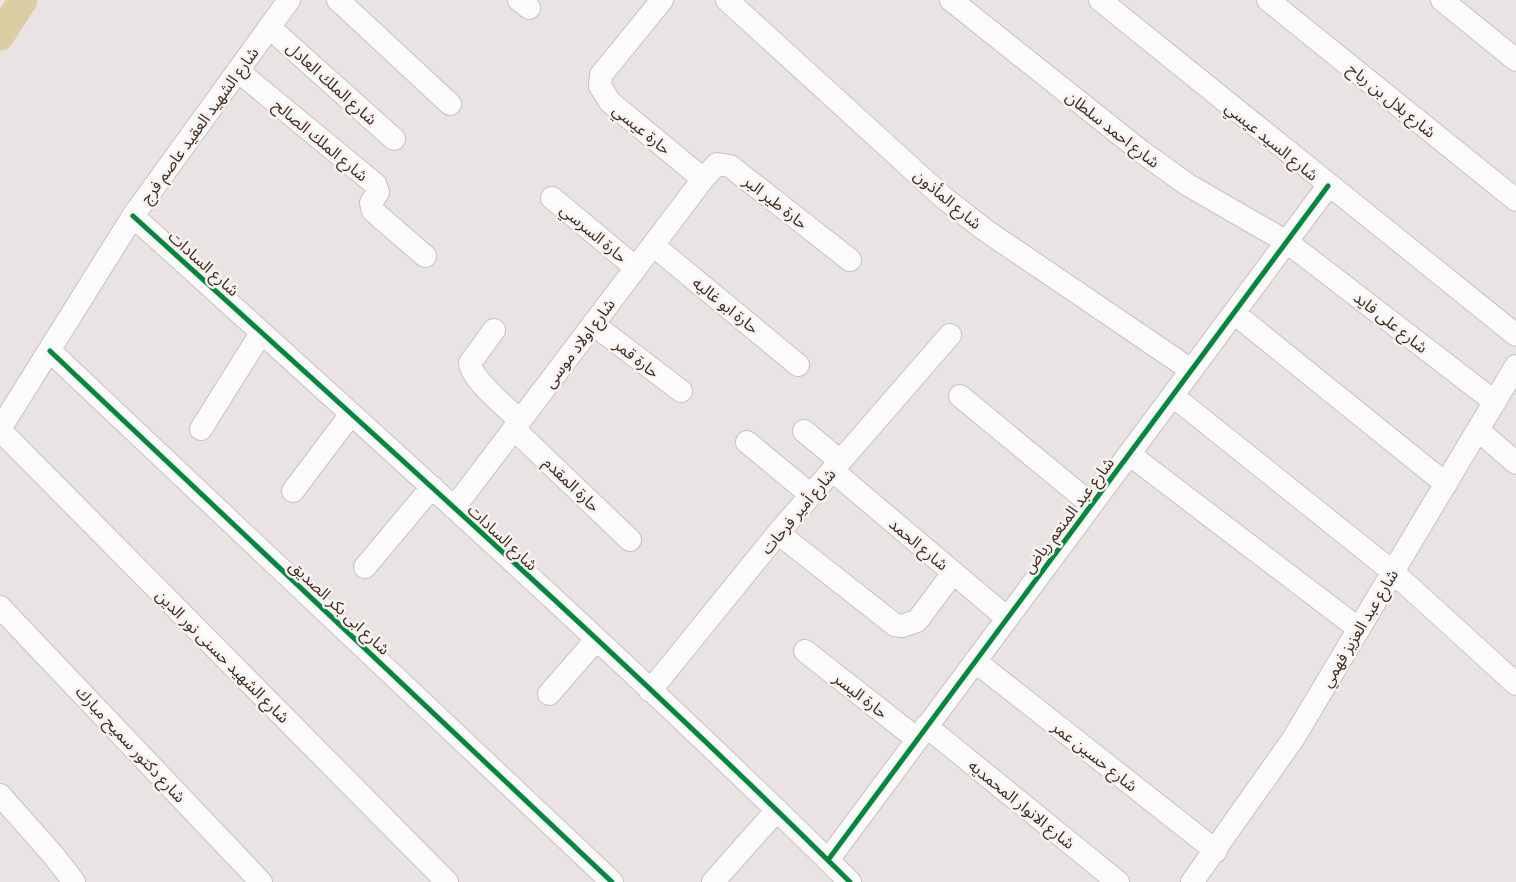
<svg xmlns="http://www.w3.org/2000/svg" width="1516" height="882" font-family="'Roboto Condensed','Noto Sans Arabic',sans-serif">
<style>
.lines{fill:none;stroke-linecap:round;stroke-linejoin:round}
.canal{stroke:#dacea2;stroke-width:29}
.street-casing{stroke:#c6c2c1;stroke-width:24}
.street{stroke:#fcfbfb;stroke-width:22}
.cycleway-casing{stroke:#f8f2f1;stroke-width:8}
.cycleway{stroke:#00873e;stroke-width:5}
.labels{text-anchor:middle;stroke-width:5;stroke-linejoin:round;paint-order:stroke}
.street-label{font-size:16px;fill:#3d2c20;stroke:#f8f2f1}
</style>
<rect width="100%" height="100%" fill="#e9e4e3"/>
<g class="lines">
<path class="canal" d="M 0,36 L 23,0"/>
<g class="street-casing">
<path id="street" d="M 338,0 L 450,104
M 519,0 L 529,8
M 662,0 L 601,75 L 600,86 L 610,102 L 703,179
M 727,0 L 944,198 L 985,230 L 1191,370
M 951,0 L 1142,152 L 1188,185 L 1287,242 L 1495,402
M 1100,0 L 1516,335
M 1268,0 L 1516,200
M 1442,0 L 1516,60
M 270,28 L 394,139
M 238,71 L 375,184 L 378,192 L 371,203 L 373,211 L 425,256
M 552,198 L 636,268
M 133,216 C 374,435 618,652 850,882
M 653,245 L 798,365
M 1234,313 L 1446,484
M 593,324 L 681,391
M 494,330 L 470,363 C 472,381 507,407 520,421
M 50,351 L 612,882
M 960,396 L 1091,504
M 1173,396 L 1393,572 L 1516,684
M 0,429 L 133,216 L 289,0
M 201,429 L 261,333
M 514,429 L 630,540
M 0,430 L 447,882
M 1478,430 L 1516,463
M 804,431 L 840,461
M 747,442 L 811,495
M 1129,454 L 1359,629
M 832,470 L 1007,618
M 293,491 L 351,414
M 454,508 L 703,179 L 717,164 L 730,166 L 850,260
M 778,533 L 895,625 L 902,626 L 917,621 L 953,573
M 365,567 L 432,487
M 0,607 L 261,882
M 805,651 L 917,739
M 975,661 L 1216,851
M 650,691 L 778,533 L 950,335
M 549,694 L 596,640
M 926,726 L 1118,882
M 0,795 L 54,856 L 74,882
M 828,860 L 1328,186
M 713,882 L 777,810
M 1192,882 L 1293,739 L 1516,366"/>
</g>
<use href="#street" class="street"/>
<g class="cycleway-casing">
<path id="cycleway" d="M 133,216 C 374,435 618,652 850,882
M 50,351 L 612,882
M 828,860 L 1328,186"/>
</g>
<use href="#cycleway" class="cycleway"/>
</g>
<g class="labels">
<g class="street-label">
<text transform="translate(332 83) rotate(42)" y="6">شارع الملك العادل</text>
<text transform="translate(1392 100) rotate(39)" y="6">شارع بلال بن رباح</text>
<text transform="translate(199 125) rotate(-54)" y="6">شارع الشهيد العقيد عاصم فرج</text>
<text transform="translate(642 129) rotate(39)" y="6">حارة عيسي</text>
<text transform="translate(1113 129) rotate(38)" y="6">شارع احمد سلطان</text>
<text transform="translate(321 140) rotate(40)" y="6">شارع الملك الصالح</text>
<text transform="translate(1272 141) rotate(39)" y="6">شارع السيد عيسي</text>
<text transform="translate(948 199) rotate(40)" y="6">شارع المأذون</text>
<text transform="translate(776 202) rotate(38)" y="6">حارة طير البر</text>
<text transform="translate(594 233) rotate(40)" y="6">حارة السرسي</text>
<text transform="translate(204 263) rotate(42)" y="6">شارع السادات</text>
<text transform="translate(726 305) rotate(39)" y="6">حارة ابو غاليه</text>
<text transform="translate(1391 322) rotate(38)" y="6">شارع على فايد</text>
<text transform="translate(579 343) rotate(-53)" y="6">شارع اولاد موسى</text>
<text transform="translate(637 358) rotate(38)" y="6">حارة قمر</text>
<text transform="translate(572 484) rotate(44)" y="6">حارة المقدم</text>
<text transform="translate(798 511) rotate(-50)" y="6">شارع أمير فرحات</text>
<text transform="translate(1068 515) rotate(-53)" y="6">شارع عبد المنعم رياض</text>
<text transform="translate(503 537) rotate(43)" y="6">شارع السادات</text>
<text transform="translate(919 544) rotate(40)" y="6">شارع الحمد</text>
<text transform="translate(340 607) rotate(43)" y="6">شارع ابى بكر الصديق</text>
<text transform="translate(1359 628) rotate(-59)" y="6">شارع عبد العزيز فهمي</text>
<text transform="translate(223 656) rotate(45)" y="6">شارع الشهيد حسنى نور الدين</text>
<text transform="translate(861 695) rotate(38)" y="6">حارة اليسر</text>
<text transform="translate(131 744) rotate(47)" y="6">شارع دكتور سميح مبارك</text>
<text transform="translate(1095 756) rotate(38)" y="6">شارع حسين عمر</text>
<text transform="translate(1022 804) rotate(39)" y="6">شارع الانوار المحمديه</text>
</g>
</g>
</svg>
